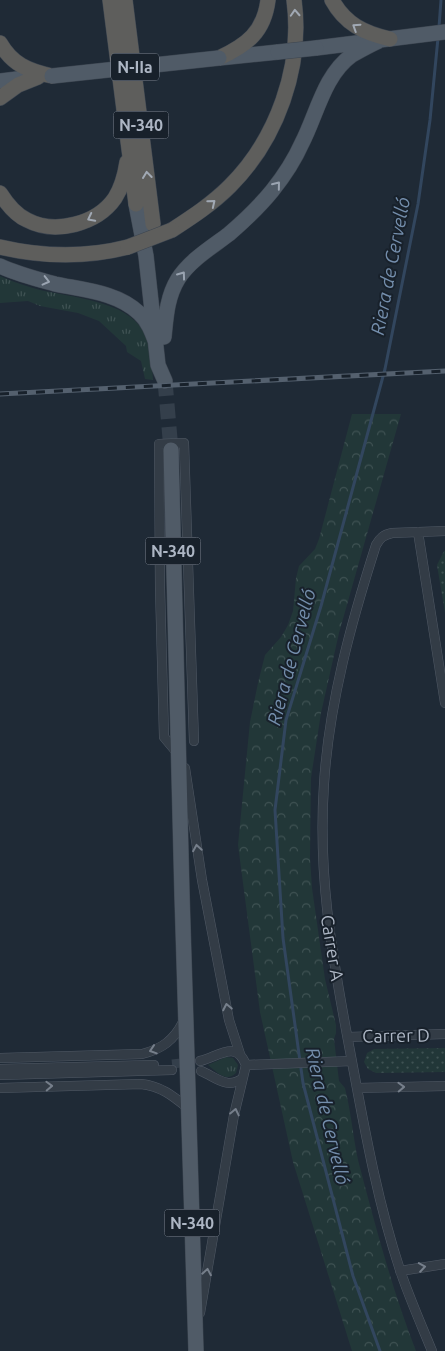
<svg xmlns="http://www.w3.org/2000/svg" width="445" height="1351" font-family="Ubuntu,sans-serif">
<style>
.grass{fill:url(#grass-tufts)}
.forest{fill:url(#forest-crowns)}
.park{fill:url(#park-dots)}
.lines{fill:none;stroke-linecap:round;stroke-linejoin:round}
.stream{stroke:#32465e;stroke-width:3}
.minor-tunnel{stroke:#343f4b;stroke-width:9;stroke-dasharray:9 4.5;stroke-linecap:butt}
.primary-tunnel{stroke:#343f4b;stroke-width:15;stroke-dasharray:15 8;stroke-linecap:butt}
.minor-casing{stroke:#505965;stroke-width:10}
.primary-casing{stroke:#3c4550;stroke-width:16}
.trunk-casing{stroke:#3d4651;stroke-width:16}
.minor{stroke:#333c46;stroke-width:9}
.primary{stroke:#505b67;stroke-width:15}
.trunk{stroke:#5e5e5c;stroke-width:15}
.rail-casing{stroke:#54606e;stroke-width:5}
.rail{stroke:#18212b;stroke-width:3;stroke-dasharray:9;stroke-linecap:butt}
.primary-bridge-casing{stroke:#3c4550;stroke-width:16;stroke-linecap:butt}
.trunk-bridge-casing{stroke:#3d4651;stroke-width:16;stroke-linecap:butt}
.primary-bridge{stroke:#505b67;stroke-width:15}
.trunk-bridge{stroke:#5e5e5c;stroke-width:15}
.oneway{stroke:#a1a9b4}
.oneway2{stroke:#9aa4b1}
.oneway3{stroke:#767f8b}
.labels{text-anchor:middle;stroke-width:4;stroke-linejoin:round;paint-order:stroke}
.shield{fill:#18212b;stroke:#808996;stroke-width:1}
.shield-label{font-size:16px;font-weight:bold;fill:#adb6c4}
.street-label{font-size:18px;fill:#adb6c4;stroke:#18212b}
.water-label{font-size:19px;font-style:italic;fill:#748eac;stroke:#18212b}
</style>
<defs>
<pattern id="grass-tufts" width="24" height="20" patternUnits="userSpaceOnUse" patternTransform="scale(1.25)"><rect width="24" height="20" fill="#223738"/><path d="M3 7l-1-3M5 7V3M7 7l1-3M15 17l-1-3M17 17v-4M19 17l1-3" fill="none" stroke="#3f5253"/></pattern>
<pattern id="forest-crowns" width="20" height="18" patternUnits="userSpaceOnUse" patternTransform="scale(1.25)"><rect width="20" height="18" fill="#223738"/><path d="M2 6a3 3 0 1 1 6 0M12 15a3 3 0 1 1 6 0" fill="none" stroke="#3f5253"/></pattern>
<pattern id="park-dots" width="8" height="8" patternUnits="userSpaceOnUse" patternTransform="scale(1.25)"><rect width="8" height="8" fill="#223738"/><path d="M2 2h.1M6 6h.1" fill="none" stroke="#3f5253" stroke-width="1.8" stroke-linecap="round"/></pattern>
</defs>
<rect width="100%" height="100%" fill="#1f2a36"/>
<path class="grass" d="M 0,276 C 13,282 26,286 40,290 C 70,297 127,301 143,331 C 152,346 152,363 153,380 L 145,379 L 141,361 L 127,352 L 126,346 L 99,321 L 78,313 L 40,306 L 28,301 L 0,303 Z
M 226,1057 L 233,1058 L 238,1065 L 236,1073 C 226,1083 217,1072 208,1065 Z"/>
<path class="forest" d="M 352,414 L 401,414 L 339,633 L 321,713 L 311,778 L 310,858 L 312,888 L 325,979 L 336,1025 L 336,1033 L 334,1039 L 339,1081 L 345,1088 C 351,1112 353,1136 358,1160 C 375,1225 392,1289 416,1351 L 352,1351 L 293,1162 L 260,1012 L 238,845 L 250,722 L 258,683 L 265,655 L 281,637 L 288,625 L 293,611 L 296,578 L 299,566 L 315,549 L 319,539 Z"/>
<path class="park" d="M 444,551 L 445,551 L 445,613 L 437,565 Z
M 445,1048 L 445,1072 L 376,1073 L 368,1069 L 364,1062 L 367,1053 L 374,1049 Z"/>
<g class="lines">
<path class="stream" d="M 439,27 L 441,0
M 380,1351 L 353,1276 L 303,1083 L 283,938 L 275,810 L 286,720 L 321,606 L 385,369 L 418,204 L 430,120 L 438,38"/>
<path class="minor-tunnel" d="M 172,1064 L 200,1061"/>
<path class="primary-tunnel" d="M 165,381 L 171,450"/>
<g class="minor-casing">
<path id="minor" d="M 418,532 L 445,703
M 179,755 L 164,737 L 160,588 L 159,444 L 184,443 L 194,741
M 185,768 L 202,880 L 229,1020 L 240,1054
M 348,1037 L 445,1034
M 0,1058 L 142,1054 C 162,1049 174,1040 183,1022
M 246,1065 L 352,1061
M 0,1069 L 154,1065
M 201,1071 C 216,1077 227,1090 243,1078
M 0,1075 L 172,1070
M 0,1088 L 141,1084 C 161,1086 173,1096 189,1109
M 357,1088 L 445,1086
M 400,1271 L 445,1264
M 200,1313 L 234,1115 L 246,1065 C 236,1039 218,1057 200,1061
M 432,1351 C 421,1324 409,1297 400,1270 C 375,1194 362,1114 347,1035 C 331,949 318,873 324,784 C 329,703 351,623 376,545 C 380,538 383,535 392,533 L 445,531"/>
</g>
<g class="primary-casing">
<path id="primary" d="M 316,48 L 445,32
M 219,58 L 278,52
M 0,81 L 33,77
M 136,204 L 146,256 L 158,365 L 165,381
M 0,266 C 17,274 37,279 55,284 C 83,290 117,292 139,313 C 148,321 152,332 156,343
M 164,337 C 166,317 167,297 178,279 C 190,260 212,247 229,234 C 244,221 259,207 272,191 C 284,176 294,161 302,143 C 317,114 324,75 352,55 C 361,50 370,45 379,41
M 171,450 L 182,895 L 196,1351"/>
</g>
<g class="trunk-casing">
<path id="trunk" d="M 110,0 L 136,204
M 125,0 L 153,224
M 332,0 C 345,24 364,33 390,39
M 0,43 C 12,64 28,71 52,76
M 219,58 C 247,45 264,32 268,0
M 0,98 L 18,85 L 38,77
M 0,193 C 7,204 16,215 27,220 C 55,235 97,224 115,198 C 122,187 125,175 127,162
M 172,230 C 192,217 212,204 230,186 C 277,139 303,67 294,0
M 0,247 C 43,257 85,258 128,247"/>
</g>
<use href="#minor" class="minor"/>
<use href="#primary" class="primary"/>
<use href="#trunk" class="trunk"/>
<g class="rail-casing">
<path id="rail" d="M 0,394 L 445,371"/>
</g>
<use href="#rail" class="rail"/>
<g class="primary-bridge-casing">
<path id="primary-bridge" d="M 278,52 L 316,48
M 52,76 L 219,58"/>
</g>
<g class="trunk-bridge-casing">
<path id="trunk-bridge" d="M 128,247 L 172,230"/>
</g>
<use href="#primary-bridge" class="primary-bridge"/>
<use href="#trunk-bridge" class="trunk-bridge"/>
</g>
<defs><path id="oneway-chevron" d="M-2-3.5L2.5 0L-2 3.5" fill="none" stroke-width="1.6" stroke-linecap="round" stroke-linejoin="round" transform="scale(1.25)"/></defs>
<g class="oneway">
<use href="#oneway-chevron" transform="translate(295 13) rotate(-93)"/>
<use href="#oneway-chevron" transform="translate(356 27) rotate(-147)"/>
<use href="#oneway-chevron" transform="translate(147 175) rotate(-97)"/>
<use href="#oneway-chevron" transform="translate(212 203) rotate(-39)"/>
<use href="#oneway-chevron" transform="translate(91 218) rotate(153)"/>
</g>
<g class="oneway2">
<use href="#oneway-chevron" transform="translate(277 185) rotate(-51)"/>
<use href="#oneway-chevron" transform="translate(182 275) rotate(-54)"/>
<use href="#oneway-chevron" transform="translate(46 281) rotate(14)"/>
</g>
<g class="oneway3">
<use href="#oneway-chevron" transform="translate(197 848) rotate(-99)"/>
<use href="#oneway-chevron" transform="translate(227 1007) rotate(-101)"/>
<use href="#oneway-chevron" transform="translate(153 1050) rotate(162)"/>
<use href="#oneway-chevron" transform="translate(49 1086) rotate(-2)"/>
<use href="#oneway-chevron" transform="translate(401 1087) rotate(-2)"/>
<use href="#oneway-chevron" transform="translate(235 1112) rotate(-78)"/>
<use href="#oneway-chevron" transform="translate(422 1267) rotate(-9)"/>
<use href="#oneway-chevron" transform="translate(207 1272) rotate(-80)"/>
</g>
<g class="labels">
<g class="shield">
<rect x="111" y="53.5" width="48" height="27" rx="4"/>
<rect x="113.5" y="111.5" width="55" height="27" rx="4"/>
<rect x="145.5" y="537.5" width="55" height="27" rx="4"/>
<rect x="164.5" y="1209.5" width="55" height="27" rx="4"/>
</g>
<g class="shield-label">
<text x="135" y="73">N-IIa</text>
<text x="141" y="131">N-340</text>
<text x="173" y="557">N-340</text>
<text x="192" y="1229">N-340</text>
</g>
<g class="street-label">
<text transform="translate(332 948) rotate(81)" y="6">Carrer A</text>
<text transform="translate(396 1036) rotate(-1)" y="6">Carrer D</text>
</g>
<g class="water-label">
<text transform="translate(390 266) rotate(-79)" y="7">Riera de Cervelló</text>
<text transform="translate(291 657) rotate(-75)" y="7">Riera de Cervelló</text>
<text transform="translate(328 1116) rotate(77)" y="7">Riera de Cervelló</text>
</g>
</g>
</svg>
